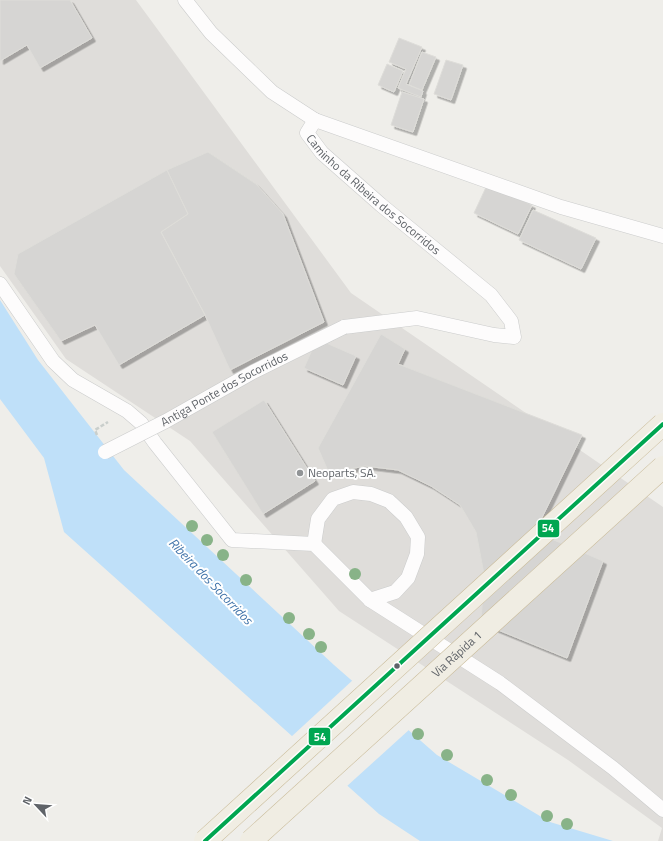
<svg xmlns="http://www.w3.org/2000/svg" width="663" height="841" font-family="'Titillium Web',sans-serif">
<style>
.industrial{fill:#dfddda}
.water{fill:#bfe0f9}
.pier{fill:#efeeea}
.building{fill:#d6d5d3;stroke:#deddd9;filter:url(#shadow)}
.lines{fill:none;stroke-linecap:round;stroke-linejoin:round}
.lane-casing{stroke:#cbcccc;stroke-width:15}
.path{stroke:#cacfcc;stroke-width:2.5;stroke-dasharray:4 2;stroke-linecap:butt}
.lane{stroke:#fdfcfc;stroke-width:14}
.lane-bridge-casing{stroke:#cbcccc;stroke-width:15;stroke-linecap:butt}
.highway-bridge-casing{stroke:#c8b996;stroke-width:23;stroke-linecap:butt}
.lane-bridge{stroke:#fdfcfc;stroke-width:14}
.highway-bridge{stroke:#f0ede3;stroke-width:22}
.bus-1-casing{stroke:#fff;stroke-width:7}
.bus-1{stroke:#00a651;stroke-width:4}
.tree{fill:#88b388}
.poi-dot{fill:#919496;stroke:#fff;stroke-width:1.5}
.bus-dot{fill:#5f6368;stroke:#fff;stroke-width:1.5}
.labels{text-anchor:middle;stroke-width:4;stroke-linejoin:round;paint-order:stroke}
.street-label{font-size:12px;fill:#5f6368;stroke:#fff}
.poi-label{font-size:12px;fill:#5f6368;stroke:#fff;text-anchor:start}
.water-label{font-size:13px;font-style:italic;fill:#4174aa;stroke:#fff}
.line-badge{stroke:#fff;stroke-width:1.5}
.badge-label{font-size:11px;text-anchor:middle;font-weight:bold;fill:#fff}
</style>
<defs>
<filter id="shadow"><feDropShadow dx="3.5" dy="3.5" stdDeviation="0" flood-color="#0004"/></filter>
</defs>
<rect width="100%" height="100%" fill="#efeeea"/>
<path class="industrial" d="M 0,0 L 136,0 L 351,293 L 663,507 L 663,841 L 658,841 L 662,828 L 568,760 L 339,611 L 190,441 L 66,359 L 0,266 Z"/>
<path class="water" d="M 0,300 L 38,360 L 124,470 L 334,665 L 437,755 L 550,822 L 613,841 L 420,841 L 379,814 L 64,532 L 44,458 L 0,399 Z"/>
<path class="pier" d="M 354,679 L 410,729 L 346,787 L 291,737 Z"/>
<path class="building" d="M 0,0 L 70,0 L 92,38 L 40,68 L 27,45 L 0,61 Z
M 399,38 L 422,47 L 406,84 L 423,91 L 421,97 L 398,88 L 406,69 L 389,62 Z
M 422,52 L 436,57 L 422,90 L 409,85 Z
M 446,60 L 463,65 L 451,100 L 434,94 Z
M 387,64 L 403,71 L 394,92 L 378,85 Z
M 402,92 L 424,99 L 413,132 L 391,125 Z
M 208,152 L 256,184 L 283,214 L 324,322 L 230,370 L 205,315 L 161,232 L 188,214 L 167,170 Z
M 167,170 L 188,214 L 161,232 L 205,315 L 119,365 L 95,325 L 61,341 L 14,274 L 18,254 Z
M 487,185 L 532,205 L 518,234 L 474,213 Z
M 533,210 L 596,238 L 581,269 L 519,240 Z
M 381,334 L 405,349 L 398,364 L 582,435 L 535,532 L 603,561 L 567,658 L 481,623 L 484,574 L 476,532 L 460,505 L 431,486 L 398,470 L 365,466 L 329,473 L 318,448 Z
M 317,339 L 356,356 L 343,385 L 304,368 Z
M 264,400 L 315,481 L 263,514 L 212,432 Z"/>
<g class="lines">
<g class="lane-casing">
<g id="lane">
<path d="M 185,0 L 211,33 L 272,92 L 315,120 L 561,207 L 663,236"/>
<path id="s1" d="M 315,120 L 307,133 L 322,153 L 381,205 L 491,295 L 511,321 L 514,337 L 494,335 L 417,318 L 344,327"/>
<path d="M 0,284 L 53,361 L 73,380 L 127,411 L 141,423 L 155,443 L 232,540 L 314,544 L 370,600 L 500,683 L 613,768 L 663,810"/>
<path d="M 314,544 L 318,519 L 333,499 L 353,492 L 371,494 L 389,501 L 406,517 L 418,537 L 417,554 L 408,578 L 395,592 L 370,600"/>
</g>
</g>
<path class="path" d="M 97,435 L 95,430 L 108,422"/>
<use href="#lane" class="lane"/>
<g class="lane-bridge-casing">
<g id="lane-bridge">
<path id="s2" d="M 105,452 L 166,421 L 253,372 L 344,327"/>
</g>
</g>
<g class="highway-bridge-casing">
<g id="highway-bridge">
<path d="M 205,841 L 663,424"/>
<path id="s3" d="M 251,841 L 663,467"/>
</g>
</g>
<use href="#lane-bridge" class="lane-bridge"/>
<use href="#highway-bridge" class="highway-bridge"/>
<g class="bus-1-casing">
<path id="bus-1" d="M 205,841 L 663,424"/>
</g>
<use href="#bus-1" class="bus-1"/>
</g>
<g class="tree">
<circle cx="192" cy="526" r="6"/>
<circle cx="207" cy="540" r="6"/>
<circle cx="223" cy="555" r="6"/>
<circle cx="355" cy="574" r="6"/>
<circle cx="246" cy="580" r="6"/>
<circle cx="289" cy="618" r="6"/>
<circle cx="309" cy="634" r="6"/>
<circle cx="321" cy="647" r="6"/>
<circle cx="418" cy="734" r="6"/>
<circle cx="447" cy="755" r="6"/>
<circle cx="487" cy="780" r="6"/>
<circle cx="511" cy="795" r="6"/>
<circle cx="547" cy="816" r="6"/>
<circle cx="567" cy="824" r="6"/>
</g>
<circle class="poi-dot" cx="300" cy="473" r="4"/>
<circle class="bus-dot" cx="397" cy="666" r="3.5"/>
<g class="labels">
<g class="street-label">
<text dy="4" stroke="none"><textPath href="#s1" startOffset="106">Caminho da Ribeira dos Socorridos</textPath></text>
<text dy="4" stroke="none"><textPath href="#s2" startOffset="135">Antiga Ponte dos Socorridos</textPath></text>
<text dy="4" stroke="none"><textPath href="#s3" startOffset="278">Via Rápida 1</textPath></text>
</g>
<g class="poi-label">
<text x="308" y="477">Neoparts, SA.</text>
</g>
<g class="water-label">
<text transform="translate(211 581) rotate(46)" y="5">Ribeira dos Socorridos</text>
</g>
</g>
<g class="line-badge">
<rect x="537" y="519" width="23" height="19" rx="4" fill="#00a651"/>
<rect x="308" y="727" width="23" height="19" rx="4" fill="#00a651"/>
</g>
<g class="badge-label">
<text x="548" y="532">54</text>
<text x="320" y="741">54</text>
</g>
<g transform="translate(36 805) rotate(296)" stroke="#ffffff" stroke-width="3" paint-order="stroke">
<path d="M0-3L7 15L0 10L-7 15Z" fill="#5f6368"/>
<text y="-6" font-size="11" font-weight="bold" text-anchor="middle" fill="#5f6368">N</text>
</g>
</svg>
